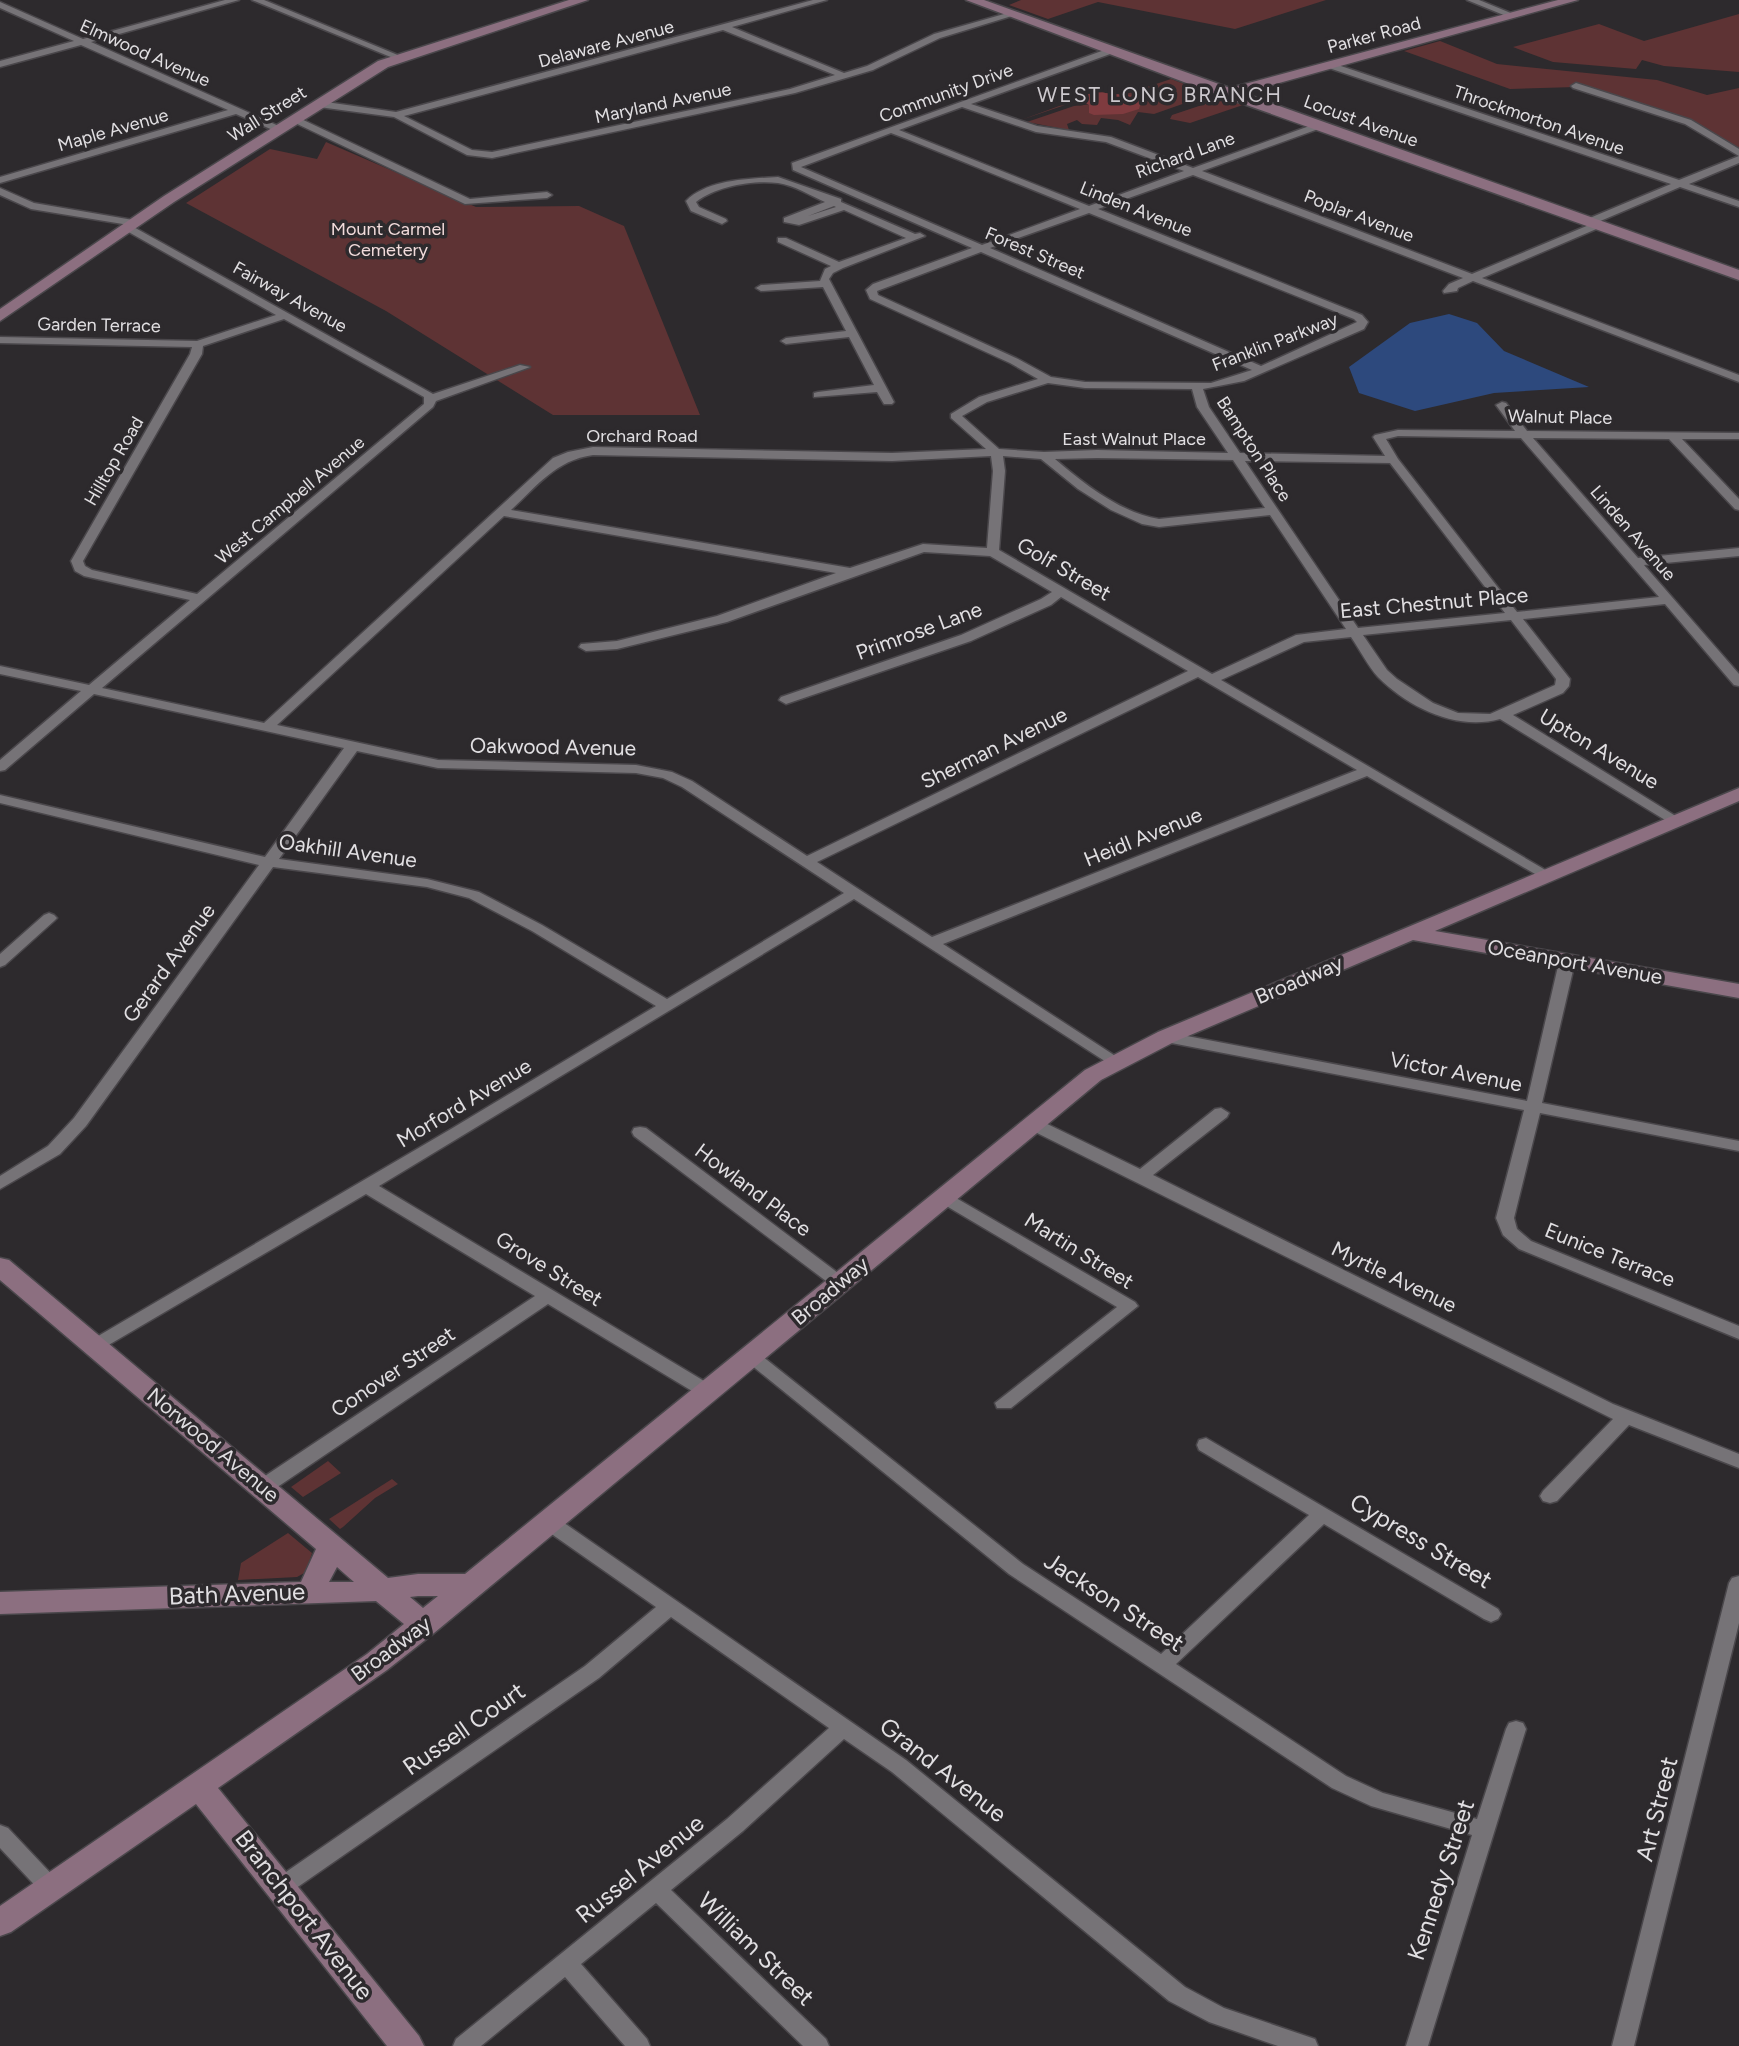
<svg xmlns="http://www.w3.org/2000/svg" width="1739" height="2046" font-family="Figtree,sans-serif">
<style>
.green{fill:#5e3334}
.forest{fill:#7f3b3f}
.water{fill:#2d497d}
.lines{fill:none;stroke-linecap:round;stroke-linejoin:round}
.street-casing{stroke:#4a474b;stroke-width:3}
.secondary-casing{stroke:#4a474b;stroke-width:3}
.street{fill:#767377;fill-rule:evenodd}
.secondary{fill:#8c6f80;fill-rule:evenodd}
.labels{text-anchor:middle;stroke-width:7;stroke-linejoin:round;paint-order:stroke}
.far-street-label{font-size:18px;fill:#e1dfe2;stroke:#2d2a2d}
.far-park-label{font-size:18px;fill:#f2dbdb;stroke:#2d2a2d}
.far-quarter-label{font-size:21px;letter-spacing:2px;fill:#ccc8cd;stroke:#2d2a2d}
.street-label{font-size:21px;fill:#e1dfe2;stroke:#2d2a2d}
.near-street-label{font-size:24px;fill:#e1dfe2;stroke:#2d2a2d}
</style>
<rect width="100%" height="100%" fill="#2d2a2d"/>
<path class="green" d="M 1021,0 L 1326,0 L 1235,29 L 1098,2 L 1048,19 L 1009,5 Z
M 1739,14 L 1739,72 L 1664,66 L 1642,60 L 1636,69 L 1553,62 L 1513,47 L 1599,24 L 1644,41 Z
M 1440,41 L 1497,64 L 1657,80 L 1707,95 L 1739,88 L 1739,154 L 1691,125 L 1576,87 L 1510,89 L 1404,51 Z
M 1171,79 L 1211,94 L 1154,114 L 1138,112 L 1130,125 L 1118,120 L 1101,118 L 1097,125 L 1082,124 L 1077,120 L 1067,124 L 1069,130 L 1027,122 L 1074,106 L 1102,103 L 1101,101 L 1071,103 L 1021,120 L 1100,91 L 1117,97 Z
M 1227,99 L 1243,105 L 1190,123 L 1170,119 L 1172,115 L 1217,100 Z
M 326,142 L 476,207 L 579,206 L 624,226 L 700,415 L 553,415 L 386,311 L 186,203 L 270,149 L 317,159 Z
M 328,1461 L 341,1473 L 303,1497 L 291,1487 Z
M 392,1479 L 398,1484 L 375,1498 L 343,1527 L 340,1529 L 329,1519 Z
M 288,1533 L 312,1553 L 306,1572 L 297,1577 L 238,1580 L 241,1563 Z"/>
<path class="forest" d="M 1095,92 L 1137,96 L 1142,98 L 1139,109 L 1123,114 L 1094,115 L 1089,113 L 1089,105 L 1077,98 Z"/>
<path class="water" d="M 1449,314 L 1477,323 L 1504,351 L 1589,387 L 1494,393 L 1415,411 L 1359,393 L 1349,367 L 1410,323 Z"/>
<g class="lines">
<g class="street-casing">
<path id="street" d="M 225,0 L 239,0 L 91,42 L 281,127 L 281,131 L 275,131 L 236,114 L 0,183 L 0,177 L 228,110 L 81,45 L 0,67 L 0,61 L 74,41 L 0,8 L 0,2 L 83,39 Z
M 252,0 L 264,0 L 405,58 L 398,60 Z
M 813,0 L 827,0 L 732,27 L 844,73 L 867,66 L 934,34 L 1011,12 L 1015,15 L 940,38 L 873,70 L 795,93 L 492,158 L 467,155 L 394,117 L 319,107 L 314,104 L 319,101 L 396,112 ZM 723,30 L 835,75 L 790,89 L 492,152 L 472,150 L 404,116 Z
M 1467,0 L 1479,0 L 1518,16 L 1511,18 Z
M 1110,48 L 1114,51 L 1113,53 L 971,104 L 1037,126 L 1111,137 L 1193,168 L 1315,124 L 1321,124 L 1321,128 L 1202,171 L 1472,274 L 1589,225 L 1584,222 L 1585,220 L 1671,184 L 1326,67 L 1326,63 L 1332,63 L 1679,180 L 1739,156 L 1739,163 L 1689,184 L 1739,201 L 1739,207 L 1680,187 L 1598,222 L 1602,225 L 1601,227 L 1482,278 L 1739,375 L 1739,382 L 1473,281 L 1458,288 L 1457,291 L 1444,293 L 1443,291 L 1449,284 L 1463,278 L 1193,175 L 1098,209 L 1362,315 L 1368,322 L 1364,329 L 1244,381 L 1203,389 L 1209,407 L 1240,453 L 1385,456 L 1373,437 L 1375,435 L 1398,430 L 1515,431 L 1496,405 L 1502,402 L 1506,403 L 1527,431 L 1739,433 L 1739,439 L 1682,439 L 1739,499 L 1739,510 L 1735,509 L 1669,439 L 1533,438 L 1638,558 L 1739,548 L 1739,556 L 1644,565 L 1739,674 L 1739,686 L 1734,685 L 1665,604 L 1523,619 L 1570,679 L 1569,686 L 1563,693 L 1513,715 L 1682,820 L 1675,824 L 1670,823 L 1500,719 C 1457,731 1409,708 1378,677 C 1368,666 1360,650 1351,637 L 1304,642 L 1221,680 L 1554,875 L 1547,879 L 1542,878 L 1367,776 L 943,944 L 1120,1059 L 1122,1062 L 1120,1065 L 1114,1067 L 854,899 L 379,1186 L 714,1387 L 717,1392 L 714,1397 L 702,1397 L 548,1304 L 270,1492 L 263,1494 L 256,1492 L 253,1487 L 256,1482 L 535,1296 L 366,1194 L 100,1350 L 88,1350 L 85,1346 L 88,1342 L 451,1129 L 656,1006 L 532,931 L 469,898 L 427,887 L 273,867 L 86,1126 L 60,1154 L 0,1189 L 0,1176 L 48,1146 L 74,1118 L 259,865 L 0,803 L 0,795 L 265,857 L 344,748 L 94,694 L 5,770 L 0,771 L 0,760 L 81,691 L 0,674 L 0,666 L 89,685 L 190,600 L 84,576 L 75,571 L 71,561 L 190,354 L 192,347 L 0,343 L 0,337 L 197,341 L 276,315 L 125,230 L 124,228 L 129,225 L 31,209 L 0,195 L 0,188 L 34,203 L 139,221 L 139,225 L 130,225 L 433,394 L 520,365 L 530,367 L 436,401 L 433,407 L 102,688 L 264,723 L 553,458 L 568,452 L 593,447 L 892,453 L 986,449 L 951,418 L 951,414 L 979,397 L 1038,379 L 1010,363 L 870,299 L 866,290 L 873,284 L 972,248 L 793,170 L 792,163 ZM 962,107 L 1036,132 L 1106,142 L 1184,171 L 1089,206 L 899,130 ZM 891,133 L 907,139 L 1080,209 L 982,245 L 801,167 ZM 1089,213 L 1354,319 L 1357,322 L 1261,366 L 990,248 ZM 981,252 L 1252,370 L 1211,383 L 1085,382 L 1051,377 L 1018,359 L 878,295 L 877,291 ZM 284,319 L 424,397 L 424,404 L 197,594 L 92,570 L 85,566 L 83,561 L 202,354 L 203,346 ZM 1048,383 L 1085,388 L 1192,389 L 1197,407 L 1228,453 L 1097,450 L 1044,452 L 999,449 L 962,416 L 987,402 ZM 1398,436 L 1521,438 L 1659,597 L 1517,612 L 1398,459 L 1386,439 ZM 593,455 L 892,461 L 991,456 L 993,471 L 987,548 L 923,544 L 850,568 L 511,510 C 537,486 556,460 593,455 ZM 1003,456 L 1041,459 L 1078,489 L 1111,510 L 1142,524 L 1159,527 L 1270,515 L 1346,629 L 1296,635 L 1212,674 L 999,550 L 1005,471 ZM 1097,458 L 1233,460 L 1265,508 L 1159,519 C 1121,513 1084,484 1055,459 ZM 1245,461 L 1390,463 L 1505,613 L 1358,628 ZM 504,516 L 836,573 L 717,616 L 617,641 L 581,644 L 579,647 L 586,651 L 617,649 L 727,622 L 924,552 L 990,556 L 1052,592 L 1041,599 L 961,635 L 781,697 L 779,700 L 786,704 L 971,641 L 1051,605 L 1061,597 L 1188,671 L 807,856 L 692,781 L 672,772 L 636,765 L 438,760 L 277,725 ZM 1511,620 L 1556,679 L 1555,685 L 1490,714 L 1458,713 L 1433,703 L 1397,679 L 1387,670 L 1363,635 ZM 1198,677 L 1357,770 L 932,937 L 817,862 ZM 357,751 L 438,768 L 636,773 L 663,778 L 682,787 L 844,893 L 667,999 L 542,925 L 479,892 L 427,879 L 279,859 Z
M 1576,83 L 1691,120 L 1739,149 L 1739,156 L 1685,124 L 1573,88 L 1571,86 Z
M 291,117 L 297,117 L 470,199 L 547,192 L 552,195 L 547,198 L 465,204 L 291,121 Z
M 778,177 L 841,199 L 841,202 L 915,234 L 920,233 L 925,236 L 843,268 L 833,273 L 829,279 L 894,402 L 892,404 L 884,404 L 877,392 L 814,397 L 814,393 L 818,392 L 874,385 L 849,337 L 786,344 L 781,341 L 786,338 L 846,331 L 823,287 L 761,291 L 756,288 L 761,285 L 820,281 L 825,269 L 831,266 L 778,242 L 778,238 L 786,238 L 839,262 L 906,238 L 844,210 L 799,225 L 784,222 L 784,218 L 825,202 C 811,196 794,185 778,183 C 753,180 717,186 696,202 L 699,207 L 726,219 L 727,221 L 722,224 L 691,211 L 686,201 C 708,179 749,179 778,177 ZM 834,206 L 836,207 L 808,216 Z
M 49,913 L 54,915 L 57,918 L 54,921 L 5,965 L 0,967 L 0,954 L 44,915 Z
M 1567,957 L 1575,962 L 1542,1103 L 1739,1141 L 1739,1151 L 1540,1113 L 1514,1218 L 1517,1229 L 1531,1241 L 1739,1326 L 1739,1339 L 1519,1249 L 1503,1235 L 1496,1218 L 1524,1110 L 1166,1042 L 1158,1037 L 1166,1032 L 1527,1101 L 1559,962 Z
M 1221,1108 L 1229,1113 L 1227,1117 L 1153,1175 L 1613,1404 L 1739,1454 L 1739,1468 L 1629,1425 L 1557,1501 L 1550,1503 L 1543,1501 L 1540,1496 L 1543,1491 L 1613,1419 L 1027,1128 L 1025,1124 L 1033,1119 L 1039,1120 L 1140,1169 L 1215,1109 Z
M 640,1127 L 646,1128 L 846,1279 L 849,1283 L 846,1287 L 834,1287 L 634,1136 L 632,1132 L 634,1128 Z
M 944,1191 L 1135,1302 L 1138,1306 L 1011,1408 L 997,1408 L 995,1403 L 1117,1307 L 938,1201 L 936,1197 Z
M 751,1350 L 757,1352 L 1023,1564 L 1161,1654 L 1309,1515 L 1199,1450 L 1197,1445 L 1199,1440 L 1206,1438 L 1498,1609 L 1501,1614 L 1498,1619 L 1491,1622 L 1484,1619 L 1324,1524 L 1176,1664 L 1346,1776 L 1383,1793 L 1477,1819 L 1506,1729 L 1509,1723 L 1516,1721 L 1523,1723 L 1526,1729 L 1428,2046 L 1406,2046 L 1472,1835 L 1371,1806 L 1332,1788 L 1009,1574 L 745,1360 L 742,1356 L 745,1352 Z
M 550,1516 L 557,1518 L 906,1760 L 1185,1987 L 1224,2008 L 1315,2039 L 1318,2046 L 1278,2046 L 1209,2022 L 1169,2001 L 892,1772 L 844,1739 L 743,1831 L 671,1890 L 826,2039 L 829,2046 L 803,2046 L 656,1903 L 581,1964 L 647,2039 L 650,2046 L 625,2046 L 565,1977 L 481,2046 L 453,2046 L 456,2039 L 727,1819 L 829,1728 L 671,1617 L 599,1678 L 289,1893 L 281,1896 L 273,1893 L 270,1887 L 273,1881 L 585,1666 L 656,1607 L 543,1528 L 540,1523 L 543,1518 Z
M 1739,1576 L 1739,1623 L 1634,2046 L 1612,2046 L 1729,1583 L 1732,1578 Z
M 0,1825 L 8,1828 L 59,1882 L 62,1888 L 59,1894 L 51,1897 L 43,1894 L 0,1848 Z"/>
</g>
<g class="secondary-casing">
<path id="secondary" d="M 569,0 L 588,0 L 388,67 L 174,202 L 0,321 L 0,309 L 164,196 L 378,61 Z
M 966,0 L 984,0 L 1230,88 L 1558,0 L 1578,0 L 1243,93 L 1739,270 L 1739,280 L 1221,96 Z
M 1739,788 L 1739,801 L 1435,931 L 1739,984 L 1739,998 L 1413,940 L 1174,1042 L 1101,1080 L 434,1633 L 387,1670 L 218,1788 L 419,2036 L 424,2046 L 387,2046 L 196,1804 L 11,1932 L 0,1936 L 0,1906 L 367,1654 L 404,1624 L 376,1601 L 0,1614 L 0,1592 L 301,1582 L 316,1549 L 0,1280 L 0,1258 L 9,1260 L 388,1578 L 418,1574 L 465,1574 L 1085,1070 L 1158,1032 ZM 337,1567 L 354,1582 L 329,1582 ZM 418,1596 L 438,1596 L 423,1608 L 410,1597 Z"/>
</g>
<use href="#street" class="street"/>
<use href="#secondary" class="secondary"/>
</g>
<g class="labels">
<g class="far-street-label">
<text transform="translate(1374 35) rotate(-15)" y="6">Parker Road</text>
<text transform="translate(606 44) rotate(-15)" y="6">Delaware Avenue</text>
<text transform="translate(145 53) rotate(24)" y="6">Elmwood Avenue</text>
<text transform="translate(946 93) rotate(-20)" y="6">Community Drive</text>
<text transform="translate(663 103) rotate(-12)" y="6">Maryland Avenue</text>
<text transform="translate(267 114) rotate(-32)" y="6">Wall Street</text>
<text transform="translate(1539 120) rotate(19)" y="6">Throckmorton Avenue</text>
<text transform="translate(1361 121) rotate(20)" y="6">Locust Avenue</text>
<text transform="translate(113 130) rotate(-16)" y="6">Maple Avenue</text>
<text transform="translate(1185 155) rotate(-20)" y="6">Richard Lane</text>
<text transform="translate(1136 209) rotate(22)" y="6">Linden Avenue</text>
<text transform="translate(1359 216) rotate(21)" y="6">Poplar Avenue</text>
<text transform="translate(1035 253) rotate(23)" y="6">Forest Street</text>
<text transform="translate(290 297) rotate(29)" y="6">Fairway Avenue</text>
<text transform="translate(99 325) rotate(1)" y="6">Garden Terrace</text>
<text transform="translate(1275 342) rotate(-21)" y="6">Franklin Parkway</text>
<text transform="translate(1560 417) rotate(1)" y="6">Walnut Place</text>
<text x="642" y="442">Orchard Road</text>
<text x="1134" y="445">East Walnut Place</text>
<text transform="translate(1254 449) rotate(57)" y="6">Bampton Place</text>
<text transform="translate(114 461) rotate(-60)" y="6">Hilltop Road</text>
<text transform="translate(290 500) rotate(-40)" y="6">West Campbell Avenue</text>
<text transform="translate(1633 533) rotate(49)" y="6">Linden Avenue</text>
</g>
<g class="far-park-label">
<text x="388" y="235">Mount Carmel<tspan x="388" dy="21">Cemetery</tspan></text>
</g>
<g class="far-quarter-label">
<text x="1160" y="102">WEST LONG BRANCH</text>
</g>
<g class="street-label">
<text transform="translate(1064 569) rotate(30)" y="7">Golf Street</text>
<text transform="translate(1434 603) rotate(-5)" y="7">East Chestnut Place</text>
<text transform="translate(919 631) rotate(-20)" y="7">Primrose Lane</text>
<text transform="translate(553 747) rotate(1)" y="7">Oakwood Avenue</text>
<text transform="translate(994 748) rotate(-26)" y="7">Sherman Avenue</text>
<text transform="translate(1599 749) rotate(31)" y="7">Upton Avenue</text>
<text transform="translate(1143 837) rotate(-22)" y="7">Heidl Avenue</text>
<text transform="translate(348 851) rotate(8)" y="7">Oakhill Avenue</text>
<text transform="translate(1575 962) rotate(10)" y="7">Oceanport Avenue</text>
<text transform="translate(169 963) rotate(-54)" y="7">Gerard Avenue</text>
<text transform="translate(1299 980) rotate(-23)" y="7">Broadway</text>
<text transform="translate(1456 1072) rotate(11)" y="7">Victor Avenue</text>
<text transform="translate(464 1103) rotate(-31)" y="7">Morford Avenue</text>
<text transform="translate(753 1190) rotate(37)" y="7">Howland Place</text>
<text transform="translate(1079 1251) rotate(32)" y="7">Martin Street</text>
<text transform="translate(1610 1255) rotate(22)" y="7">Eunice Terrace</text>
<text transform="translate(549 1269) rotate(32)" y="7">Grove Street</text>
<text transform="translate(1394 1277) rotate(26)" y="7">Myrtle Avenue</text>
<text transform="translate(830 1291) rotate(-40)" y="7">Broadway</text>
<text transform="translate(393 1372) rotate(-34)" y="7">Conover Street</text>
<text transform="translate(213 1445) rotate(40)" y="7">Norwood Avenue</text>
<text transform="translate(391 1649) rotate(-37)" y="7">Broadway</text>
</g>
<g class="near-street-label">
<text transform="translate(1421 1541) rotate(31)" y="8">Cypress Street</text>
<text transform="translate(237 1594) rotate(-2)" y="8">Bath Avenue</text>
<text transform="translate(1114 1602) rotate(33)" y="8">Jackson Street</text>
<text transform="translate(464 1729) rotate(-35)" y="8">Russell Court</text>
<text transform="translate(943 1770) rotate(38)" y="8">Grand Avenue</text>
<text transform="translate(1657 1809) rotate(-76)" y="8">Art Street</text>
<text transform="translate(640 1869) rotate(-39)" y="8">Russel Avenue</text>
<text transform="translate(1441 1880) rotate(-72)" y="8">Kennedy Street</text>
<text transform="translate(304 1915) rotate(52)" y="8">Branchport Avenue</text>
<text transform="translate(756 1949) rotate(44)" y="8">William Street</text>
</g>
</g>
</svg>
